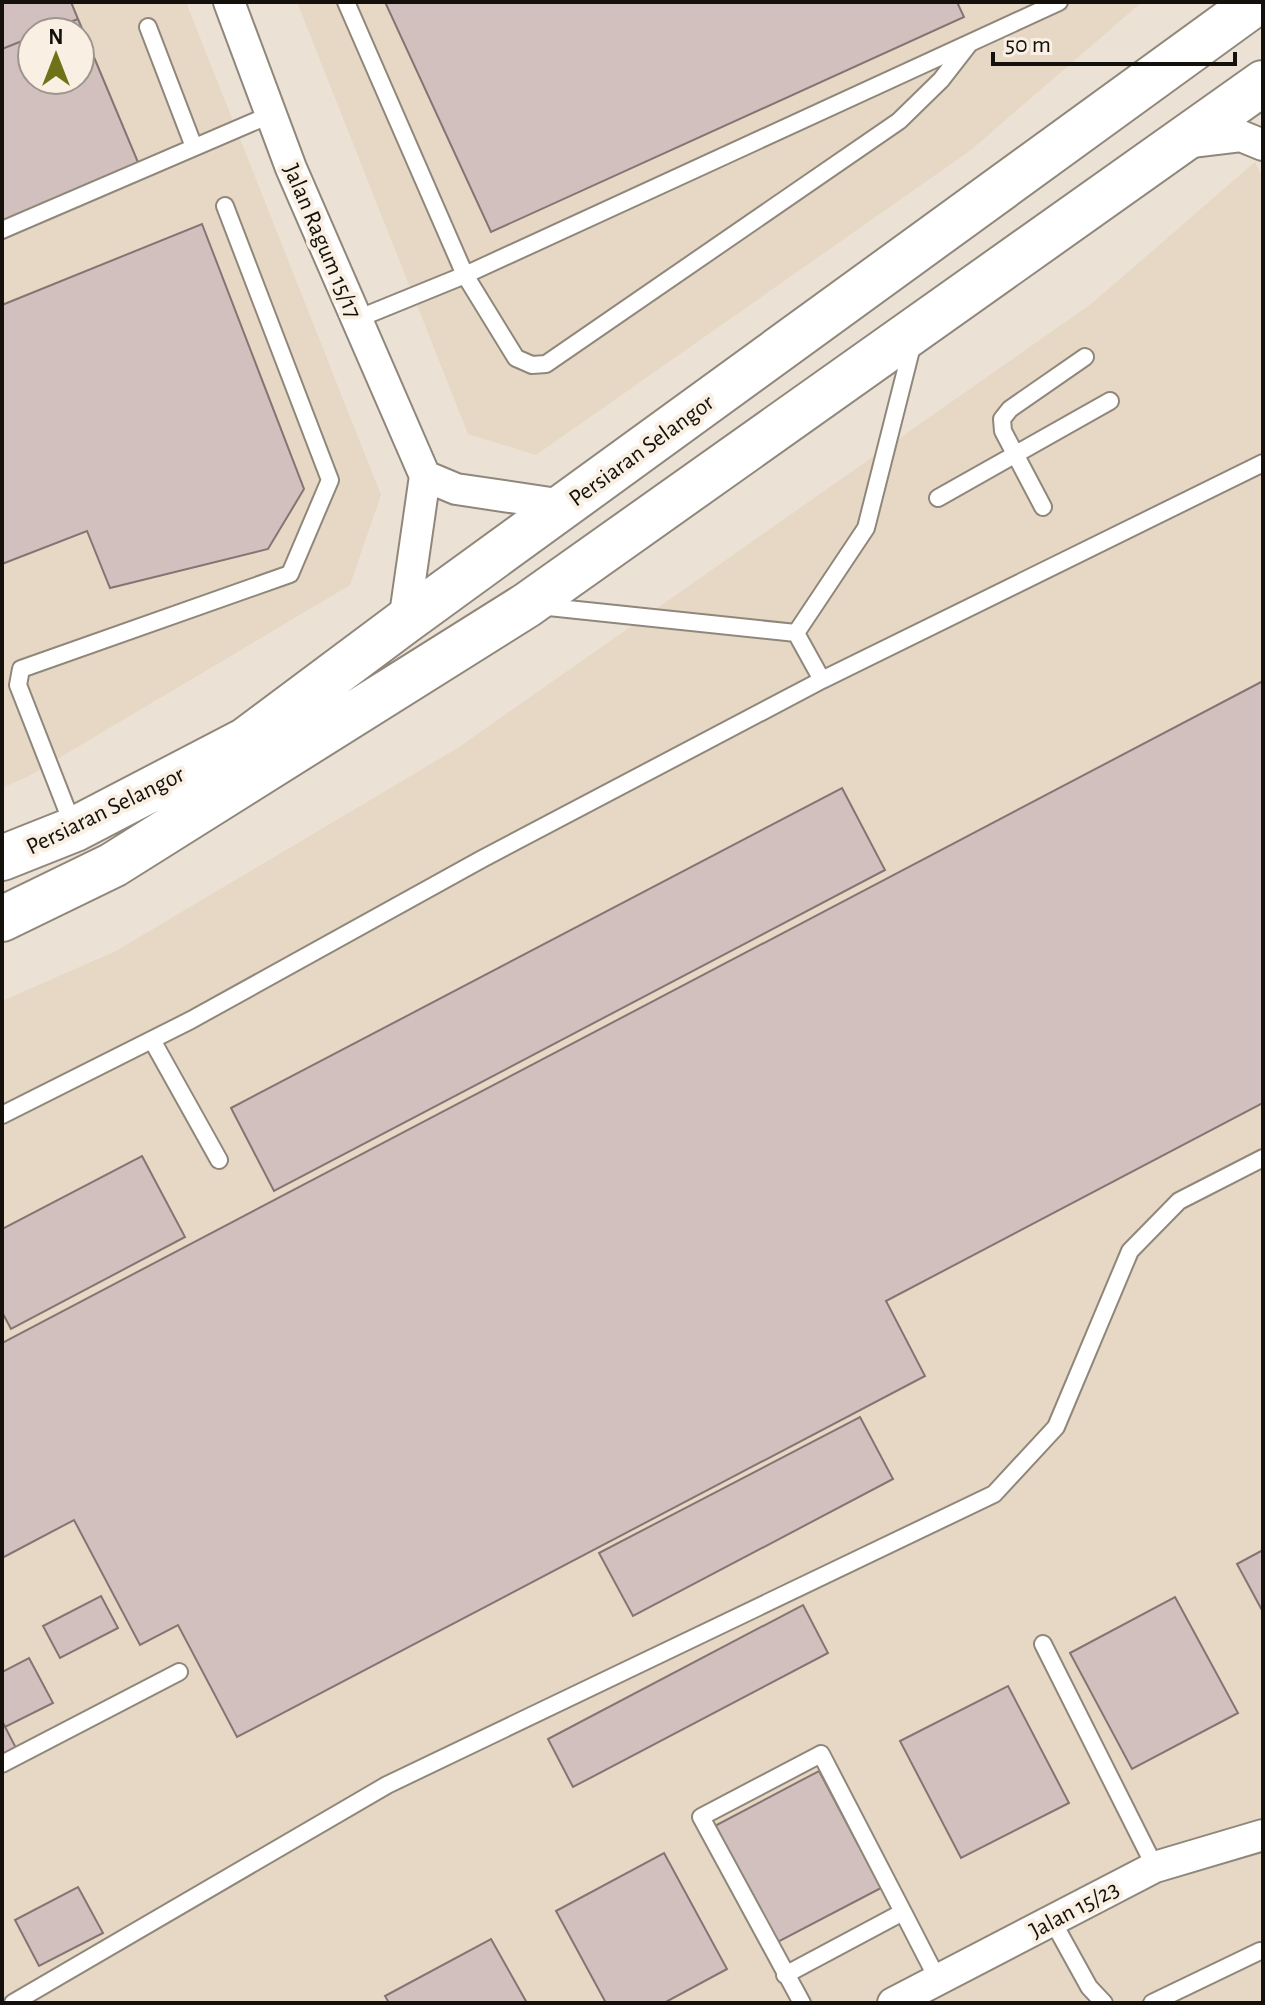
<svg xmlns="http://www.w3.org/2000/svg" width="1265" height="2005" font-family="'Alegreya Sans',sans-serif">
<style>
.built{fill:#e6d8c4;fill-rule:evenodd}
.building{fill:#d2c0bf;stroke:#847473;stroke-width:2}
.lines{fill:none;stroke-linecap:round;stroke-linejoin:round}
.lane-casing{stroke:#90877b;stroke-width:20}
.street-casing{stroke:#90877b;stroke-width:34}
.primary-casing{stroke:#90877b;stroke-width:48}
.lane{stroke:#fff;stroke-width:16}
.street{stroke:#fff;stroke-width:30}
.primary{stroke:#fff;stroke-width:44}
.labels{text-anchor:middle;stroke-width:8;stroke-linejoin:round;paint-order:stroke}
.street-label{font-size:24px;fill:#14110c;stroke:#f9efe2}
</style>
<rect width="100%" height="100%" fill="#ebe2d5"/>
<path class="built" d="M 2,2 L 186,2 L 381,495 L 350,585 L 27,777 L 2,788 ZM 32,32 L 80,32 L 80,80 L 32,80 Z
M 297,2 L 1142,2 L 971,150 L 536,455 L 468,434 Z
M 1255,162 L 1263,179 L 1263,2003 L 2,2003 L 2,1001 L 116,951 L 456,749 L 1091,304 Z"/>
<path class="building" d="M 2,2 L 71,2 L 78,19 L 45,32 L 32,32 L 32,37 L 2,49 Z
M 385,2 L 957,2 L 964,17 L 491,232 Z
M 78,19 L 140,167 L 2,225 L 2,49 L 32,37 L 32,80 L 80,80 L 80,32 L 45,32 Z
M 202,224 L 304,489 L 268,549 L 110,588 L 87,531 L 2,564 L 2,305 Z
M 1263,681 L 1263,1103 L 886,1301 L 925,1376 L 237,1737 L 178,1625 L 140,1645 L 74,1520 L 2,1558 L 2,1343 Z
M 842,788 L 885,870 L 274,1191 L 231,1108 Z
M 142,1156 L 185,1237 L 11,1329 L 2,1312 L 2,1229 Z
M 860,1417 L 893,1479 L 633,1616 L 599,1553 Z
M 1263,1550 L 1263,1612 L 1237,1564 Z
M 101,1596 L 118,1628 L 60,1658 L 43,1626 Z
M 1175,1597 L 1238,1713 L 1132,1769 L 1070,1653 Z
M 803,1605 L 828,1653 L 573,1787 L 548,1739 Z
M 29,1658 L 53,1703 L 5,1727 L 2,1721 L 2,1672 Z
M 1008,1686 L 1069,1803 L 961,1858 L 900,1741 Z
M 2,1721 L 16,1748 L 2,1756 Z
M 819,1771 L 881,1888 L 772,1945 L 711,1828 Z
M 664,1853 L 727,1969 L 664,2003 L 606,2003 L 556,1911 Z
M 78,1887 L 103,1933 L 39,1966 L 15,1920 Z
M 491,1939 L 527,2003 L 389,2003 L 385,1996 Z"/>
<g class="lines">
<g class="lane-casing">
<path id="lane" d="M 346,2 L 465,275 L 516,358 L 532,365 L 546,364 L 899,121 L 941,80 L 969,44
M 148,27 L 194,147
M 2,230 L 272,114
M 357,319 L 465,275 L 1059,2
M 938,498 L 1110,401
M 1043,507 L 1003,431 L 1002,419 L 1010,409 L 1085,357
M 539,606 L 796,633 L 866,528 L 913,342
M 796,633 L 822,680
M 74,828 L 18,685 L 21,669 L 290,574 L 330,480 L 225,206
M 152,1040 L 219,1160
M 2,1115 L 191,1020 L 482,859 L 822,680 L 1263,463
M 1043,1644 L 1155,1867
M 2,1764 L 179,1672
M 903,1912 L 938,1980
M 1052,1920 L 1089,1987 L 1104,2003
M 785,1975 L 903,1912 L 821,1754 L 701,1817 L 802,2003
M 13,2003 L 387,1785 L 994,1494 L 1056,1427 L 1130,1251 L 1179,1201 L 1263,1158
M 1152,2003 L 1260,1951"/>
</g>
<g class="street-casing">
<path id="street" d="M 229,2 L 291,168 L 425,476 L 404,622
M 1183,143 L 1241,136 L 1263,145
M 425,476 L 456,489 L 564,505
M 893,2003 L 1155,1867 L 1263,1835"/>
</g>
<g class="primary-casing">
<path id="primary" d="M 2,858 L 75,829 L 246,740 L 404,622 L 1257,2
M 2,919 L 113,865 L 527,605 L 1263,83"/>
</g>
<use href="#lane" class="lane"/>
<use href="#street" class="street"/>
<use href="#primary" class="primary"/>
</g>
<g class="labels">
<g class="street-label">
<text transform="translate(323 241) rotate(67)" y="8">Jalan Ragum 15/17</text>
<text transform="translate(641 450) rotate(-36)" y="8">Persiaran Selangor</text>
<text transform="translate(105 810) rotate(-26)" y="8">Persiaran Selangor</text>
<text transform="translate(1074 1909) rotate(-28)" y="8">Jalan 15/23</text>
</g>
</g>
<rect width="1265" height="2005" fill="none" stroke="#14110c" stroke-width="8"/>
<g transform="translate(56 56)"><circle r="38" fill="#f9efe2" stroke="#9d968c" stroke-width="2"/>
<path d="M0-6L14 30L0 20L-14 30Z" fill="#6f7218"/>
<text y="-12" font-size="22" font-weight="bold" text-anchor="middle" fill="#14110c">N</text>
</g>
<path d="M993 52v12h242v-12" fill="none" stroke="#14110c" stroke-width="4"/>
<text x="1005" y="52" font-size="24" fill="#14110c" stroke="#f9efe2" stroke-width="6" paint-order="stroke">50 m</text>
</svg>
